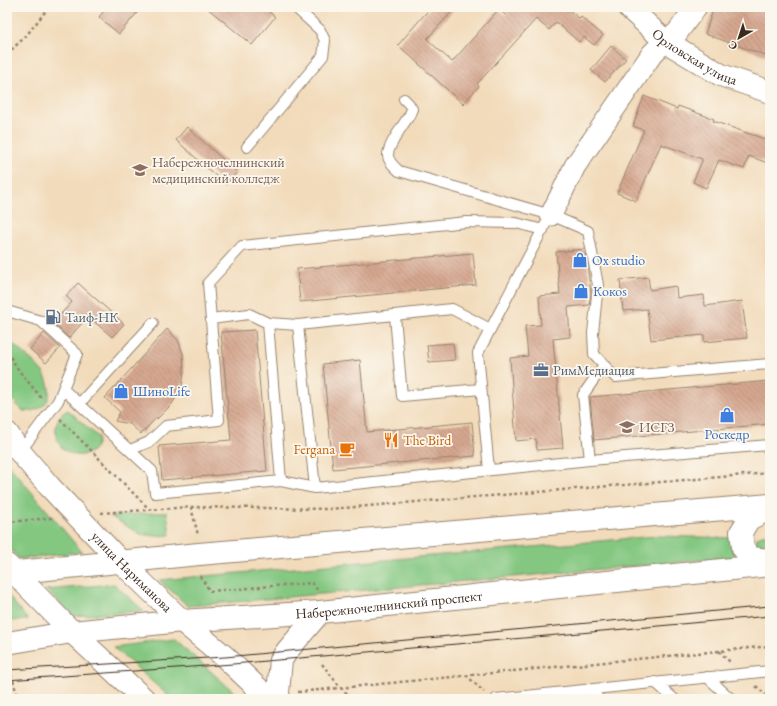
<svg xmlns="http://www.w3.org/2000/svg" width="777" height="706" font-family="'EB Garamond',serif">
<style>
.green{fill:#83c781;stroke:#5f7850}
.building{fill:url(#building-back-hatch)}
.lines{fill:none;stroke-linecap:round;stroke-linejoin:round}
.service-casing{stroke:#96826c;stroke-width:12}
.minor-casing{stroke:#96826c;stroke-width:23}
.tertiary-casing{stroke:#96826c;stroke-width:24}
.secondary-casing{stroke:#96826c;stroke-width:24}
.primary-casing{stroke:#96826c;stroke-width:24}
.path{stroke:#96826c;stroke-width:2.5;stroke-dasharray:3 3;stroke-linecap:butt}
.service{stroke:#fff;stroke-width:10}
.minor{stroke:#fff;stroke-width:21}
.tertiary{stroke:#fff;stroke-width:22}
.secondary{stroke:#fff;stroke-width:22}
.primary{stroke:#fff;stroke-width:22}
.tram{stroke:#3b2a1e;stroke-width:1}
.labels{text-anchor:middle;stroke-width:3.5;stroke-linejoin:round;paint-order:stroke}
.street-label{font-size:14px;fill:#3b2a1e;stroke:#fbf7ec}
.education-label{font-size:14px;fill:#785e54;stroke:#fbf7ec;text-anchor:start}
.shop-label{font-size:14px;fill:#366cbe;stroke:#fbf7ec;text-anchor:start}
.service-label{font-size:14px;fill:#4e5e75;stroke:#fbf7ec;text-anchor:start}
.food-label{font-size:14px;fill:#c56008;stroke:#fbf7ec;text-anchor:start}
</style>
<defs>
<pattern id="building-back-hatch" width="6" height="6" patternUnits="userSpaceOnUse"><rect width="6" height="6" fill="#d6a790"/><path d="M-1 5l2 2M0 0l6 6M5-1l2 2" fill="none" stroke="#af8875"/></pattern>
</defs>
<rect width="100%" height="100%" fill="#fbf7ec"/>
<filter id="ink" filterUnits="userSpaceOnUse"><feTurbulence type="fractalNoise" baseFrequency=".025" numOctaves="2"/><feDisplacementMap in="SourceGraphic" scale="8" xChannelSelector="R" yChannelSelector="G"/><feConvolveMatrix kernelMatrix="1 2 1 2 8 2 1 2 1" color-interpolation-filters="sRGB"/></filter>
<filter id="wash" filterUnits="userSpaceOnUse"><feTurbulence type="fractalNoise" baseFrequency=".012" numOctaves="4" result="noise"/><feDisplacementMap in="SourceGraphic" scale="16" xChannelSelector="R" yChannelSelector="G"/><feGaussianBlur stdDeviation="0.9" result="paint"/><feColorMatrix in="noise" values="0 0 0 0 0 0 0 0 0 0 0 0 0 0 0 0 0 1.4 0 .05"/><feComposite in="paint" operator="in"/></filter>
<g filter="url(#wash)">
<rect width="100%" height="100%" fill="#f2dbbb"/>
<path class="green" d="M 7,339 C 18,349 32,359 42,371 C 49,380 53,397 44,405 C 38,410 31,412 23,411 L 7,395 Z
M 68,410 L 98,437 C 98,465 52,460 56,427 C 57,419 61,413 68,410 Z
M 7,463 L 82,552 L 19,559 L 7,545 Z
M 167,512 L 170,535 L 155,536 L 140,534 L 110,516 Z
M 762,535 L 770,535 L 770,554 L 755,547 L 755,542 L 758,537 Z
M 656,536 L 735,538 C 730,546 731,550 736,557 L 188,606 L 159,580 Z
M 114,584 L 144,611 L 73,616 L 46,590 Z
M 7,594 L 28,620 L 7,621 Z
M 174,639 L 242,699 L 172,699 L 113,647 Z"/>
<g id="blocks">
<path class="building" d="M 107,7 L 142,7 L 119,34 L 99,17 Z
M 206,7 L 263,7 L 275,17 L 252,45 Z
M 431,7 L 456,7 L 427,39 L 452,62 L 499,9 L 505,15 L 513,7 L 570,7 L 568,9 L 580,19 L 581,17 L 603,35 L 594,45 L 584,37 L 579,42 L 556,22 L 549,30 L 536,19 L 477,84 L 479,86 L 463,104 L 398,45 Z
M 714,7 L 770,7 L 770,57 L 705,34 Z
M 611,46 L 626,59 L 605,82 L 591,70 Z
M 644,96 L 677,109 L 678,106 L 714,119 L 713,121 L 770,141 L 770,164 L 749,156 L 744,169 L 719,160 L 706,188 L 693,182 L 702,161 L 702,159 L 661,144 L 636,201 L 617,193 L 644,130 L 633,126 Z
M 187,127 L 237,172 L 226,185 L 176,140 Z
M 585,249 L 591,293 L 589,305 L 568,307 L 570,337 L 553,339 L 563,448 L 537,450 L 536,439 L 516,441 L 510,358 L 528,356 L 525,326 L 541,325 L 539,296 L 560,294 L 556,252 Z
M 473,253 L 476,285 L 300,302 L 297,269 Z
M 648,277 L 650,290 L 676,286 L 677,298 L 704,295 L 705,306 L 742,301 L 747,338 L 704,342 L 704,335 L 651,340 L 647,309 L 623,311 L 620,280 Z
M 78,283 L 124,324 L 112,337 L 88,316 L 69,338 L 53,323 L 72,302 L 66,296 Z
M 167,329 L 178,340 L 183,354 L 184,372 L 182,387 L 172,404 L 157,419 L 157,417 L 141,434 L 130,424 L 115,421 L 120,412 L 105,398 Z
M 255,330 L 267,471 L 162,480 L 159,446 L 231,440 L 221,332 Z
M 44,333 L 60,348 L 46,363 L 30,349 Z
M 453,343 L 455,360 L 429,362 L 427,345 Z
M 360,360 L 367,432 L 472,422 L 475,456 L 333,469 L 323,364 Z
M 770,381 L 770,424 L 594,440 L 590,397 Z"/>
</g>
</g>
<g filter="url(#ink)">
<use href="#blocks" fill-opacity="0" stroke="#96826c" stroke-width="1"/>
<g class="lines">
<g class="service-casing">
<path id="service" d="M 404,99 L 409,104 L 412,109 L 410,114 C 405,123 387,146 388,156 C 389,163 395,167 399,171 L 551,215 L 588,231 L 598,285 L 593,333 L 594,354 L 615,377 L 770,364
M 247,147 L 323,56 L 325,41 L 320,30 L 295,7
M 7,311 L 41,321 L 77,354 L 58,401 L 20,452
M 395,316 L 402,396 L 481,389
M 211,319 L 249,314 L 268,323 L 298,325 L 452,309 L 490,329
M 268,323 L 281,481
M 298,325 L 315,488
M 63,389 L 152,471 L 155,493 L 281,481 L 315,488 L 590,460 L 770,445
M 79,404 L 153,323
M 130,450 L 149,442 L 166,426 L 219,420 L 208,283 L 242,246 L 466,222 L 516,223 L 543,230
M 590,460 L 583,395 L 604,365
M 489,470 L 478,353 L 545,225
M 707,677 L 731,699
M 655,682 L 674,699
M 589,689 L 599,699
M 496,699 L 770,671"/>
</g>
<g class="minor-casing">
<path id="minor" d="M 551,215 L 575,166 L 652,54 L 665,41 L 677,33 L 696,7"/>
</g>
<g class="tertiary-casing">
<g id="tertiary">
<path id="s1" d="M 628,7 L 665,41 L 721,75 L 770,92"/>
</g>
</g>
<g class="secondary-casing">
<g id="secondary">
<path id="s2" d="M 7,433 L 20,452 L 50,487 L 120,561 L 182,621 L 225,657 L 269,699"/>
<path d="M 7,565 L 72,632 L 144,699"/>
<path d="M 279,699 L 278,693 L 281,660 L 287,651 L 320,612"/>
</g>
</g>
<g class="primary-casing">
<g id="primary">
<path d="M 770,509 L 749,519 L 741,532 L 743,548 L 751,558 L 770,560"/>
<path d="M 7,573 L 199,554 L 770,505"/>
<path id="s3" d="M 7,643 L 72,632 L 182,621 L 320,612 L 770,565"/>
</g>
</g>
<path class="path" d="M 7,54 L 26,36 L 49,7
M 7,352 L 20,372 L 43,400
M 60,419 L 149,509
M 191,507 L 198,535
M 101,513 L 191,507 L 330,509 L 770,473
M 7,522 L 52,518
M 200,576 L 210,591 L 312,583 L 319,592
M 719,651 L 730,662
M 322,664 L 341,688 L 353,699
M 9,669 L 13,680 L 18,699
M 466,675 L 484,692
M 756,686 L 770,699
M 298,692 L 770,646
M 229,699 L 240,698"/>
<use href="#service" class="service"/>
<use href="#minor" class="minor"/>
<use href="#tertiary" class="tertiary"/>
<use href="#secondary" class="secondary"/>
<use href="#primary" class="primary"/>
<path class="tram" d="M 7,670 L 225,657 L 770,606
M 7,680 L 233,664 L 770,616"/>
</g>
</g>
<defs>
<g id="university-bare" transform="scale(1.2)"><path d="M0-5L7-2L0 1L-7-2ZM-4 1L0 2.5L4 1V4Q0 6-4 4Z" fill="#8d6e63" stroke="#fbf7ec" stroke-width="2.5" paint-order="stroke"/></g>
<g id="shop-bare" transform="scale(1.2)"><path d="M-5-2.5h2.3a2.7 3.5 0 0 1 5.4 0H5L5.5 6h-11ZM-1.5-2.5h3a1.5 2.3 0 0 0-3 0Z" fill="#3f7fe0" stroke="#fbf7ec" stroke-width="2.5" paint-order="stroke"/></g>
<g id="fuel-bare" transform="scale(1.2)"><path d="M-5.5-6h7V0h2V4h1.3V-2.5L3-4.5l.8-.8L6-3V5H2.5V1h-1V6h-7ZM-4.2-4.7v3.2H.2V-4.7Z" fill="#5c6f8a" stroke="#fbf7ec" stroke-width="2.5" paint-order="stroke"/></g>
<g id="office-bare" transform="scale(1.2)"><path d="M-6-3h4V-5.5h4V-3h4V5H-6ZM-1-4.5V-3h2v-1.5ZM-6 0V1H6V0Z" fill="#5c6f8a" stroke="#fbf7ec" stroke-width="2.5" paint-order="stroke"/></g>
<g id="restaurant-bare" transform="scale(1.2)"><path d="M-5-6h1v4h1v-4h1v4h1v-4h1v5L-1.5 .5V6h-2V.5L-5-1ZM5-6V6H3V1.5H1.5Q1.5-4 5-6Z" fill="#e8710a" stroke="#fbf7ec" stroke-width="2.5" paint-order="stroke"/></g>
<g id="cafe-bare" transform="scale(1.2)"><path d="M-5.5-4.5H6V0H3Q3 3.5 0 3.5H-2.5Q-5.5 3.5-5.5 0ZM3-3.2v2h1.7v-2ZM-6 4.5H4V6H-6Z" fill="#e8710a" stroke="#fbf7ec" stroke-width="2.5" paint-order="stroke"/></g>
</defs>
<g fill-rule="evenodd">
<use href="#university-bare" x="140" y="170"/>
<use href="#shop-bare" x="580" y="260"/>
<use href="#shop-bare" x="581" y="291"/>
<use href="#fuel-bare" x="53" y="317"/>
<use href="#office-bare" x="541" y="370"/>
<use href="#shop-bare" x="121" y="391"/>
<use href="#shop-bare" x="727" y="415"/>
<use href="#university-bare" x="627" y="427"/>
<use href="#restaurant-bare" x="391" y="440"/>
<use href="#cafe-bare" x="347" y="449"/>
</g>
<g class="labels">
<g class="street-label">
<text dy="5" stroke="none"><textPath href="#s1" startOffset="84">Орловская улица</textPath></text>
<text dy="5" stroke="none"><textPath href="#s2" startOffset="187">улица Нариманова</textPath></text>
<text dy="5" stroke="none"><textPath href="#s3" startOffset="384">Набережночелнинский проспект</textPath></text>
</g>
<g class="education-label">
<text x="152" y="167">Набережночелнинский<tspan x="152" dy="16">медицинский колледж</tspan></text>
<text x="639" y="432">ИСГЗ</text>
</g>
<g class="shop-label">
<text x="592" y="265">Ox studio</text>
<text x="593" y="296">Кокоs</text>
<text x="133" y="396">ШиноLife</text>
<text x="727" y="439" text-anchor="middle">Роскедр</text>
</g>
<g class="service-label">
<text x="65" y="322">Таиф-НК</text>
<text x="553" y="375">РимМедиация</text>
</g>
<g class="food-label">
<text x="403" y="445">The Bird</text>
<text x="335" y="454" text-anchor="end">Fergana</text>
</g>
</g>
<rect width="777" height="706" fill="none" stroke="#fbf7ec" stroke-width="24"/>
<g transform="translate(739 38) rotate(219)" stroke="#fbf7ec" stroke-width="3" paint-order="stroke">
<path d="M0-3L7 15L0 10L-7 15Z" fill="#3b2a1e"/>
<text y="-6" font-size="11" font-weight="bold" text-anchor="middle" fill="#3b2a1e">С</text>
</g>
</svg>
